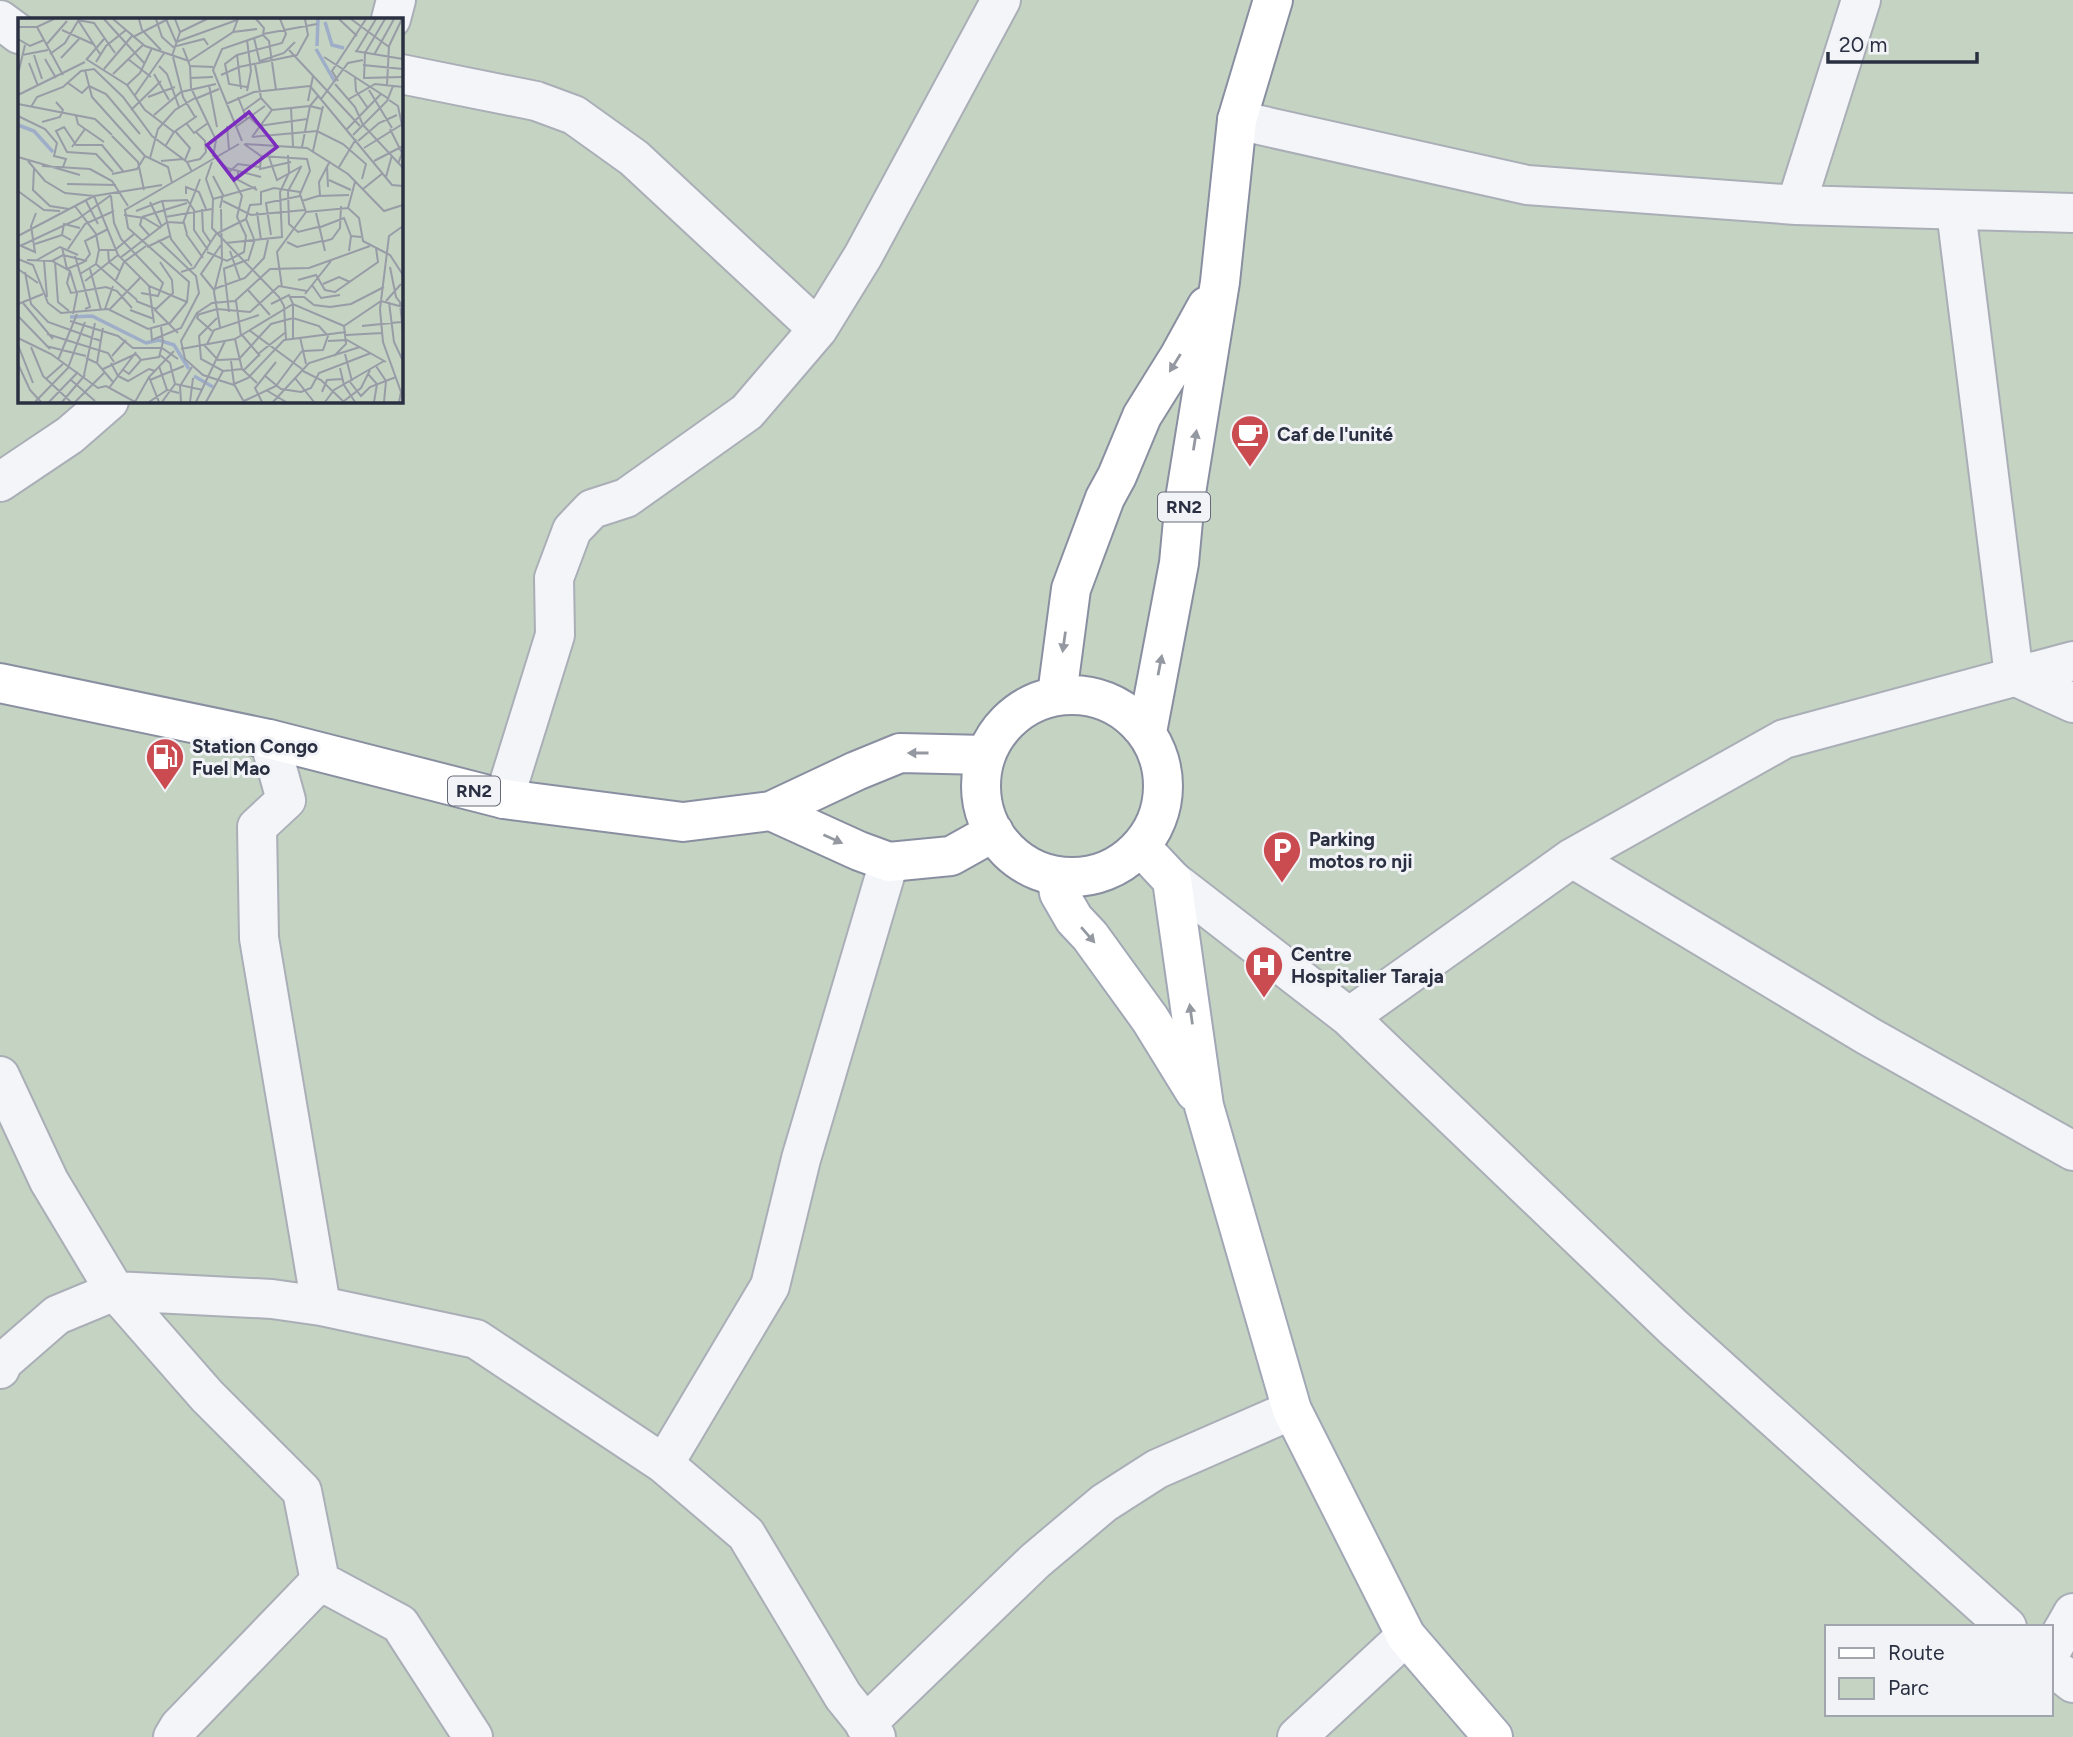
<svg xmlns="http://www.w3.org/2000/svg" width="2073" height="1737" font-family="Figtree,sans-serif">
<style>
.green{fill:#c5d3c3;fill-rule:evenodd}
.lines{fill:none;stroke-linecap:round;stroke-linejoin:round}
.minor-casing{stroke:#aaaeb7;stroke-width:42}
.major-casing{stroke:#a1a7b5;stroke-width:42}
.highway-casing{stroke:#898fa0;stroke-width:42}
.minor{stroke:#f4f5f8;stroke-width:38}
.major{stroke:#fff;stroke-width:38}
.highway{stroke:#fff;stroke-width:38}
.oneway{fill:#9498a0}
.labels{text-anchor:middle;stroke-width:6;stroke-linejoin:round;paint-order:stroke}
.shield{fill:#f1f3f7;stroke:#666a78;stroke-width:2}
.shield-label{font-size:18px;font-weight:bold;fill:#2a3041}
.poi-label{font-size:19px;font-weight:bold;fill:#2a3041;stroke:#f1f3f7;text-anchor:start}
.inset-river{fill:none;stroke:#9eadc8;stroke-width:3.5}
.inset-road{fill:none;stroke:#989ca6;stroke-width:2}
.view{fill:#7b2cbf;fill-opacity:0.15;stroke:#7b2cbf;stroke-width:3.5}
.inset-edge{fill:none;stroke:#2a3041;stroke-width:3.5}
</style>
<rect width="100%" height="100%" fill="#e1e4e9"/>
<path class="green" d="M 0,0 L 2073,0 L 2073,1737 L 0,1737 ZM 19,19 L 401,19 L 401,401 L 19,401 ZM 1826,1627 L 2050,1627 L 2050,1714 L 1826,1714 Z"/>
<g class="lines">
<g class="minor-casing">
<path id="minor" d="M 391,19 L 396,0
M 0,20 L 19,34
M 401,74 L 536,101 L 574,115 L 634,158 L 818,329
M 1237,120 L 1527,185 L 1796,205 L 2073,213
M 1796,205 L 1861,0
M 1956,211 L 2014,676 L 2073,703
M 0,482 L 70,435 L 109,401
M 269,739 L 286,800 L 257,827 L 259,938 L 321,1306
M 504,799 L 555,635 L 554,578 L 572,530 L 592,509 L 626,498 L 747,412 L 818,329 L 863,256 L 1001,0
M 1572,858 L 1868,1036 L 2073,1151
M 1172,880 L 1349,1017 L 1674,1328 L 2007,1627
M 1349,1017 L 1572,858 L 1784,739 L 2073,661
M 0,1076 L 49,1181 L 115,1291 L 207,1396 L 302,1491 L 320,1581
M 0,1369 L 3,1362 L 57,1315 L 115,1291 L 272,1299 L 321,1306 L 476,1339 L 664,1464 L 746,1534 L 843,1696 L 876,1737
M 664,1464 L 770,1286 L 801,1159 L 889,862
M 320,1581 L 400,1624 L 473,1737
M 2050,1653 L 2073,1613
M 2050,1665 L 2073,1683
M 865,1725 L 1035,1561 L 1104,1503 L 1157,1469 L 1292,1410
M 173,1737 L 179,1727 L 320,1581
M 1297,1737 L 1406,1636"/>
</g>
<g class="major-casing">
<path id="major" d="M 1141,847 L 1172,880 L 1204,1106 L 1292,1410 L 1406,1636 L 1493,1737
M 1056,876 L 1059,893 L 1074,919 L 1090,936 L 1150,1019 L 1195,1092"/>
</g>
<g class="highway-casing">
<path id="highway" d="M 0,683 L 269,739 L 504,799 L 683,822 L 771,811 L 856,771 L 900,753 L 986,755
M 1057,695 L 1071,589 L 1105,498 L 1117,476 L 1142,416 L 1180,355 L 1207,306
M981 786a91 91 0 1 1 182 0a91 91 0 1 1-182 0Z
M 1147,732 L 1179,563 L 1185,499 L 1220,282 L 1237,120 L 1273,0
M 771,811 L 859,851 L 889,862 L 951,856 L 994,832"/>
</g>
<use href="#minor" class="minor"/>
<use href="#major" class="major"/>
<use href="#highway" class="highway"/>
</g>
<defs><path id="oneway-solid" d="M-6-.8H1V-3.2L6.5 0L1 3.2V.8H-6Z" transform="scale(1.75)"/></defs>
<g class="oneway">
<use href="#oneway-solid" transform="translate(1175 363) rotate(122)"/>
<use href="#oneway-solid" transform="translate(1195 440) rotate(-81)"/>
<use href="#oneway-solid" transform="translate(1064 642) rotate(98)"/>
<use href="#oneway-solid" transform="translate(1160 665) rotate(-79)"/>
<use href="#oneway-solid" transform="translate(918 753) rotate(180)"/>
<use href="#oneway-solid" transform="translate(833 839) rotate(24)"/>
<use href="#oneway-solid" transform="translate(1088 935) rotate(49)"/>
<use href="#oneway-solid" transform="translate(1191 1014) rotate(-98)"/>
</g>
<defs>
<g id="cafe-pin" transform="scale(2.0125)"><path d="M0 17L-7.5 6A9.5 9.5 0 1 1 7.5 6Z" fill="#ca4b50" stroke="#f1f3f7"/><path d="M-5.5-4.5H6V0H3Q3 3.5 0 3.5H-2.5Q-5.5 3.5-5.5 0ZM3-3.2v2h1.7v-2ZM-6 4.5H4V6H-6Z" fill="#fff"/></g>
<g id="fuel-pin" transform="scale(2.0125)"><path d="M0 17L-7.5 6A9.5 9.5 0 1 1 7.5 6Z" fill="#ca4b50" stroke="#f1f3f7"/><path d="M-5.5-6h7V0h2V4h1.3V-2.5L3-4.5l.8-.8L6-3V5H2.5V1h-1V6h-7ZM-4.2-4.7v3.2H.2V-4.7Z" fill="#fff"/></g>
<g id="parking-pin" transform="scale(2.0125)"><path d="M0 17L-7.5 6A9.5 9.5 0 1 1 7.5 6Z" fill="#ca4b50" stroke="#f1f3f7"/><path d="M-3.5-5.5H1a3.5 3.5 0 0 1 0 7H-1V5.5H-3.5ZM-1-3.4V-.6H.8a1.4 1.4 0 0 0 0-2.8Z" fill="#fff"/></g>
<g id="hospital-pin" transform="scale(2.0125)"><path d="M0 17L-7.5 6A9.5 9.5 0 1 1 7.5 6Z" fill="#ca4b50" stroke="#f1f3f7"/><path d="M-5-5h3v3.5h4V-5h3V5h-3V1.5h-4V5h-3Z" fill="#fff"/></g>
</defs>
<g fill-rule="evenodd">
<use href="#cafe-pin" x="1250" y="434"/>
<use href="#fuel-pin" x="165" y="757"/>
<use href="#parking-pin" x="1282" y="850"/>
<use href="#hospital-pin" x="1264" y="965"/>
</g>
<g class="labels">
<g class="shield">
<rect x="1158" y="492.5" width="52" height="29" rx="5"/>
<rect x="448" y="776.5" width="52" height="29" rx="5"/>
</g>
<g class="shield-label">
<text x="1184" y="513">RN2</text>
<text x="474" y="797">RN2</text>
</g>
<g class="poi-label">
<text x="1277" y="441">Caf de l'unité</text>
<text x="192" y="753">Station Congo<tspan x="192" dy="22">Fuel Mao</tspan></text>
<text x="1309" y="846">Parking<tspan x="1309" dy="22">motos ro nji</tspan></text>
<text x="1291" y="961">Centre<tspan x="1291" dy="22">Hospitalier Taraja</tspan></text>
</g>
</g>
<g transform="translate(18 18)">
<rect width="385" height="385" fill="#e1e4e9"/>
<path d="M 0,1 L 385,1 L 385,384 L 0,384 Z" fill="#c5d3c3"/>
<path class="inset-river" d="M 307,4 L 314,27 L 326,30M 299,28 L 300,1M 298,31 L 317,64M 0,107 L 16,113 L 35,134M 52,299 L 74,298 L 128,325 L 141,322 L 156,327 L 171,351M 176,358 L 195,369"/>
<path class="inset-road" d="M 86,1 L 127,46M 95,1 L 127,28 L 171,43M 121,1 L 124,12 L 143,32M 138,1 L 144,19 L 155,29 L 186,21 L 190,27M 148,1 L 158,24M 321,1 L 339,18M 333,1 L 371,29M 59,2 L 76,5 L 97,35M 60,2 L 82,36M 0,9 L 19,9 L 36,1M 19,9 L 45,57M 44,12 L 75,26M 162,14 L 189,1M 215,14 L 239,11M 245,16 L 299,6M 245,17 L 251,23 L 258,72M 115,19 L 150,1M 236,20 L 242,45M 0,21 L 12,28 L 26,22M 158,24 L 219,2M 28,27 L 49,3M 165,30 L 172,48 L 173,70 L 198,122 L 195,139M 271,32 L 342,108M 337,33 L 385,41M 338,34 L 358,1M 32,36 L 47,25 L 60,3M 219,36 L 223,71M 4,37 L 30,32M 16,37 L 24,61M 356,37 L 376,1M 154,38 L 162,14 L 157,1M 155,39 L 165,79 L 177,99M 306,39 L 371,81M 43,40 L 61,21M 27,41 L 38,60M 68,41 L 109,67 L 127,92 L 156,114M 110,41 L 133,59M 68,42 L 86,21M 171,43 L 215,14 L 220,1M 242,43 L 266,35 L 277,24M 78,44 L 88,28 L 108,12M 11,45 L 20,68M 237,46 L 243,80 L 254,92M 345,47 L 385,51M 141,48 L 149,56 L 161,89M 172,48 L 195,49M 86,51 L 114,18M 67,52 L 74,79 L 127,138M 0,56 L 7,27M 95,56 L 125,27M 136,56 L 151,82M 203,57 L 221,49 L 279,37 L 290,17 L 287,1M 337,59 L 338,73 L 349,89M 172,60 L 195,59M 345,60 L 385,59M 346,60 L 347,35 L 367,1M 320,63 L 314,53 L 348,1M 50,65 L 64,75 L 71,68M 317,66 L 337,89 L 345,107 L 385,150M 109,67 L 122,55 L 134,30M 191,67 L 199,109M 369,67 L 371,28 L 384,1M 71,68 L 88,76 L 122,116M 292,68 L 374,167 L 385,168M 229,69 L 211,66 L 207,46 L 219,37 L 264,25 L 268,16 L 262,1M 351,72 L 374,110M 229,73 L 233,53 L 229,22M 0,77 L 67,44M 117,77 L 147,34M 130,79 L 157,69M 220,79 L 229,102M 177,81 L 201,71M 303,81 L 330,45 L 345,42M 331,81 L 357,66 L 385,69M 371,82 L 380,88 L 385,112M 290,83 L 295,58M 0,86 L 77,101 L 94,117M 208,86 L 236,74 L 292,68M 13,89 L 19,79 L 45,69 L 63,53 L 76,51 L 105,79 L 134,118 L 169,144 L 174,154M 273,90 L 275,128M 113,92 L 143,63M 225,93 L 243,80M 136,97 L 163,74 L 198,66M 0,98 L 27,111 L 39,125 L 36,138 L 48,141 L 45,149M 58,98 L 60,106 L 86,124M 232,100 L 241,108 L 289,101M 24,104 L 42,99 L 45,92 L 38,84M 168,105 L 176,115 L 190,105M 209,108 L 211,132M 219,108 L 247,88M 329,111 L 363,76M 372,111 L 384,135 L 380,146M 157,113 L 172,130 L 167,142M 335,117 L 369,83 L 375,68M 94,118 L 120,144 L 126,172M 234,119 L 299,113 L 325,126 L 348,146 L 344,161M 234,119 L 254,92 L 292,88 L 301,77M 224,123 L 195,52 L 204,31 L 245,17 L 246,10 L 238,1M 340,123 L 361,105 L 379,97M 226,126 L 243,138 L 289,141 L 292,153 L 282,176 L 288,194 L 330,190 L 341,200 L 345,223 L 372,237 L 385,257M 227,126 L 289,130 L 330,156 L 366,193 L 385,187M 148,127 L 156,114 L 179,98M 54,129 L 67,111M 284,129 L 292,88 L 304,91M 346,130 L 383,107M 295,133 L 305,88M 243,138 L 242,151 L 273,144M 0,139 L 62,157M 251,139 L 259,162 L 284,148M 132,140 L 140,111 L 157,92 L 177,80M 199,141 L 209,150 L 243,159M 10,143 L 27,163 L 47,175 L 76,178 L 144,167M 143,143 L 165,141M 356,143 L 385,128M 169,144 L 182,141 L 188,134 L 187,123 L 178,114M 194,144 L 188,161 L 195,181 L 194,210 L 261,279 L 266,288 L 268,321M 24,148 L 72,151 L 94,163 L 110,188M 309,148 L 310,169M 283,149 L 270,173 L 271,206 L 280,214 L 300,209M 321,149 L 338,121M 16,150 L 15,172 L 32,188 L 51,191M 95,154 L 78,136 L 49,134 L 38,113 L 46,109 L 58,127 L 84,127 L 105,153M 220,154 L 220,162 L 239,172M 94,156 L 119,151 L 127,138 L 150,149 L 154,165M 195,158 L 205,177 L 202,190M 368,159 L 374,137M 311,162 L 333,172M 49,166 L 98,167M 345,171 L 365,155M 0,173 L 26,192 L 42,193M 168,176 L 168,169 L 181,174 L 188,191M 76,178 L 100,237 L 131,268 L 169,284M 93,178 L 96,205 L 103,221 L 145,265 L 140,278 L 123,275M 302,178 L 301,164 L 312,143M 195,181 L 238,169M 144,182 L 153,221 L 174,248M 68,183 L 80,206M 205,183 L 233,197 L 287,192M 284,183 L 300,178 L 331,177M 132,184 L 144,209M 243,187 L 243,174 L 256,170 L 282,174M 57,188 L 78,216 L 81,232 L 78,246 L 62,256M 330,190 L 337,164M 184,191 L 185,213 L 193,225M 118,193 L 144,183 L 169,182 L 176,192 L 176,212 L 190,232M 239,194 L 243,222M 298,195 L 307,233M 106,197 L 126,200 L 143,210M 124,199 L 169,185M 124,199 L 122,207 L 131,217M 147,199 L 194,191M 165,205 L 182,161M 300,210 L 326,200 L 333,218M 168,216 L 185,240M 253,217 L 248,185 L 282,178M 0,218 L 76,178M 236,221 L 228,201 L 232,187 L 244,186M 53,222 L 44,217 L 46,206 L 62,210M 269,224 L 279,229 L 304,223M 304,224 L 314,221 L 322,210 L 323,188M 208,225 L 264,219 L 262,174 L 271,155 L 270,137M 17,226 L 44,217M 1,227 L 17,234 L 13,208 L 18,195M 2,228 L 60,201 L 93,177M 44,229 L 49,251 L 66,244 L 72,236 L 67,223 L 90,211M 129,229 L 152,218M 50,231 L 67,206 L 96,193M 81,232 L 97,232 L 116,216M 90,232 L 91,244 L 102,253M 212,233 L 222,262M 331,233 L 333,218 L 343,219M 189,234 L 209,243 L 226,234 L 228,218 L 219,199 L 224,178 L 211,154 L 220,146 L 242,149M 57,238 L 72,289 L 67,291M 102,240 L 149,204 L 166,205 L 169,216M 0,241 L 15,247 L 30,285 L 43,295 L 90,291 L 130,311 L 152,305 L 169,284 L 171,264 L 110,210 L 107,192 L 221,126M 9,242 L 34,243 L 52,253 L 59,276 L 55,296M 19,242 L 42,229 L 60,237M 26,243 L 29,279M 34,243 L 45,237 L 69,243M 230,243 L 237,221M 37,244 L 40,284 L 51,293M 78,246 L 119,282M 372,249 L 378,279 L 385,288M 0,251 L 20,265M 72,251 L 83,292M 205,251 L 229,242M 206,251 L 211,294M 52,253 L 49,265 L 53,275 L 88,269 L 99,273 L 114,290M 7,254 L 13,286 L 30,304 L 83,323M 163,254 L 176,250 L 198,216 L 228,201M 98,262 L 106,244 L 128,228M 280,262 L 298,257 L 307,272 L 317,274 L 360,244 L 358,230M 67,263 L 100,237M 305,266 L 321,259 L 332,264M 294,267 L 303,280 L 322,277M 131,268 L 136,305M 264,269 L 259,234 L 288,194M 196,271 L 227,260 L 246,240 L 250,222M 196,272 L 183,256 L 203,227M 230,272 L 252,297M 287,276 L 313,243M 272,279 L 286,279 L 296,287 L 312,289 L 333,286 L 366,269M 118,283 L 138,291 L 155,275 L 154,262 L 142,244M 218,283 L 223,318M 368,283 L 383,266M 371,284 L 376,324 L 385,343M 5,285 L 35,321M 382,285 L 385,315M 0,286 L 25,276M 253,286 L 271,277 L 275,286 L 275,320M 87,291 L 95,268M 92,291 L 122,260M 136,291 L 160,315M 112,292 L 136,301M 181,296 L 179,300 L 194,313M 179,297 L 199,291 L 232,294 L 261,268 L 289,273M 0,298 L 32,331M 199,300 L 181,318 L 183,341 L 205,353 L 224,351M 52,303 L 100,318 L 115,330 L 144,330 L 160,341M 326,308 L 363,283 L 385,289M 344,308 L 383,304M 202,309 L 196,274 L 204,243 L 203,191M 133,311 L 134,322 L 163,310 L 181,275 L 178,258 L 140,222M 231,312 L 284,351M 29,316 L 90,335 L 96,344M 224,317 L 242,338M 328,317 L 364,315M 282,319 L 288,346M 0,320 L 33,336 L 80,370 L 88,368 L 117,384 L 131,359 L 156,333M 217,321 L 224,351 L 239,365M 310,323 L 329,322 L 368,344M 189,326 L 196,312 L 241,297M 0,327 L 15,365M 186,327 L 200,342 L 221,341 L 253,306 L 275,300 L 301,308 L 310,318 L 305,332 L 285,333M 28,328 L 68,338M 13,329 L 25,358 L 53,384M 163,331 L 217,321 L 275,286 L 326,308 L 328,326 L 316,338M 118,336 L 123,342 L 141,339 L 145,324 L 143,309M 240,336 L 268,314M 327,336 L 334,363M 142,337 L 152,345 L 157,366 L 185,372M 94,338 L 108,322M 68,340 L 79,345 L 95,364M 40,342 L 59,296M 213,343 L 216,366 L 226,384M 79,345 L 85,310M 93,345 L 100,358 L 110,363 L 131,351 L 137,353M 0,346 L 12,372 L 23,384M 141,348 L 149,372 L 161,375M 358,348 L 368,363 L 366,384M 322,350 L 326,367 L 337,384M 85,351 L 118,336M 104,351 L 111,356 L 123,342M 283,352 L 303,362 L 326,384M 225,353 L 241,337M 350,356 L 359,366 L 356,384M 66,357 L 77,305M 246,357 L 263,371 L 283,374 L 293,370 L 301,355 L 353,335M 131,359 L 141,384M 277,360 L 296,384M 28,361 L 45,346M 53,362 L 77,383M 132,362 L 166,348M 332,364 L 343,378 L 352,369 L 378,359M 216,366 L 230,360 L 266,322 L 328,314M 216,367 L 185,357 L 167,341 L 163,323 L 179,295 L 194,285 L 217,283 L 252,251 L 291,250 L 352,228M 91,370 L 118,334M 248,372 L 268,384M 304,374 L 309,362 L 324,361M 226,383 L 258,368 L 284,333M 326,383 L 343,370 L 352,352M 17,384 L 50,350 L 67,304M 31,384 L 60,354M 44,384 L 67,357M 57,384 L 87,354M 131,384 L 149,372M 144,384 L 157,366M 163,384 L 162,368 L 174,349M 172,384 L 175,360M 178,384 L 207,323M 188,384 L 205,353M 244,384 L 237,370 L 258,344M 255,384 L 291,345 L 342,329M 307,384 L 316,372 L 366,343M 381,384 L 383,374 L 365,324 L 362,291 L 371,218 L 385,208"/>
<path class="view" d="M 231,94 L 259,129 L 216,162 L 189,127 Z"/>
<rect width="385" height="385" class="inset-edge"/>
</g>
<rect x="1825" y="1625" width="228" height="91" fill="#f1f3f7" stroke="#a1a5ae" stroke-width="2"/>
<rect x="1839" y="1648" width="35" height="10" fill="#ffffff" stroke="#a1a5ae" stroke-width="2"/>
<text x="1888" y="1660" font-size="21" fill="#2a3041">Route</text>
<rect x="1839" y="1678" width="35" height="21" fill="#c5d3c3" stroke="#a1a5ae" stroke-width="2"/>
<text x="1888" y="1695" font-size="21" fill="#2a3041">Parc</text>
<path d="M1828 52v10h149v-10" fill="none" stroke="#2a3041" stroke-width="3.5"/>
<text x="1839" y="52" font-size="21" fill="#2a3041" stroke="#f1f3f7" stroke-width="5" paint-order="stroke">20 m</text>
</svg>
